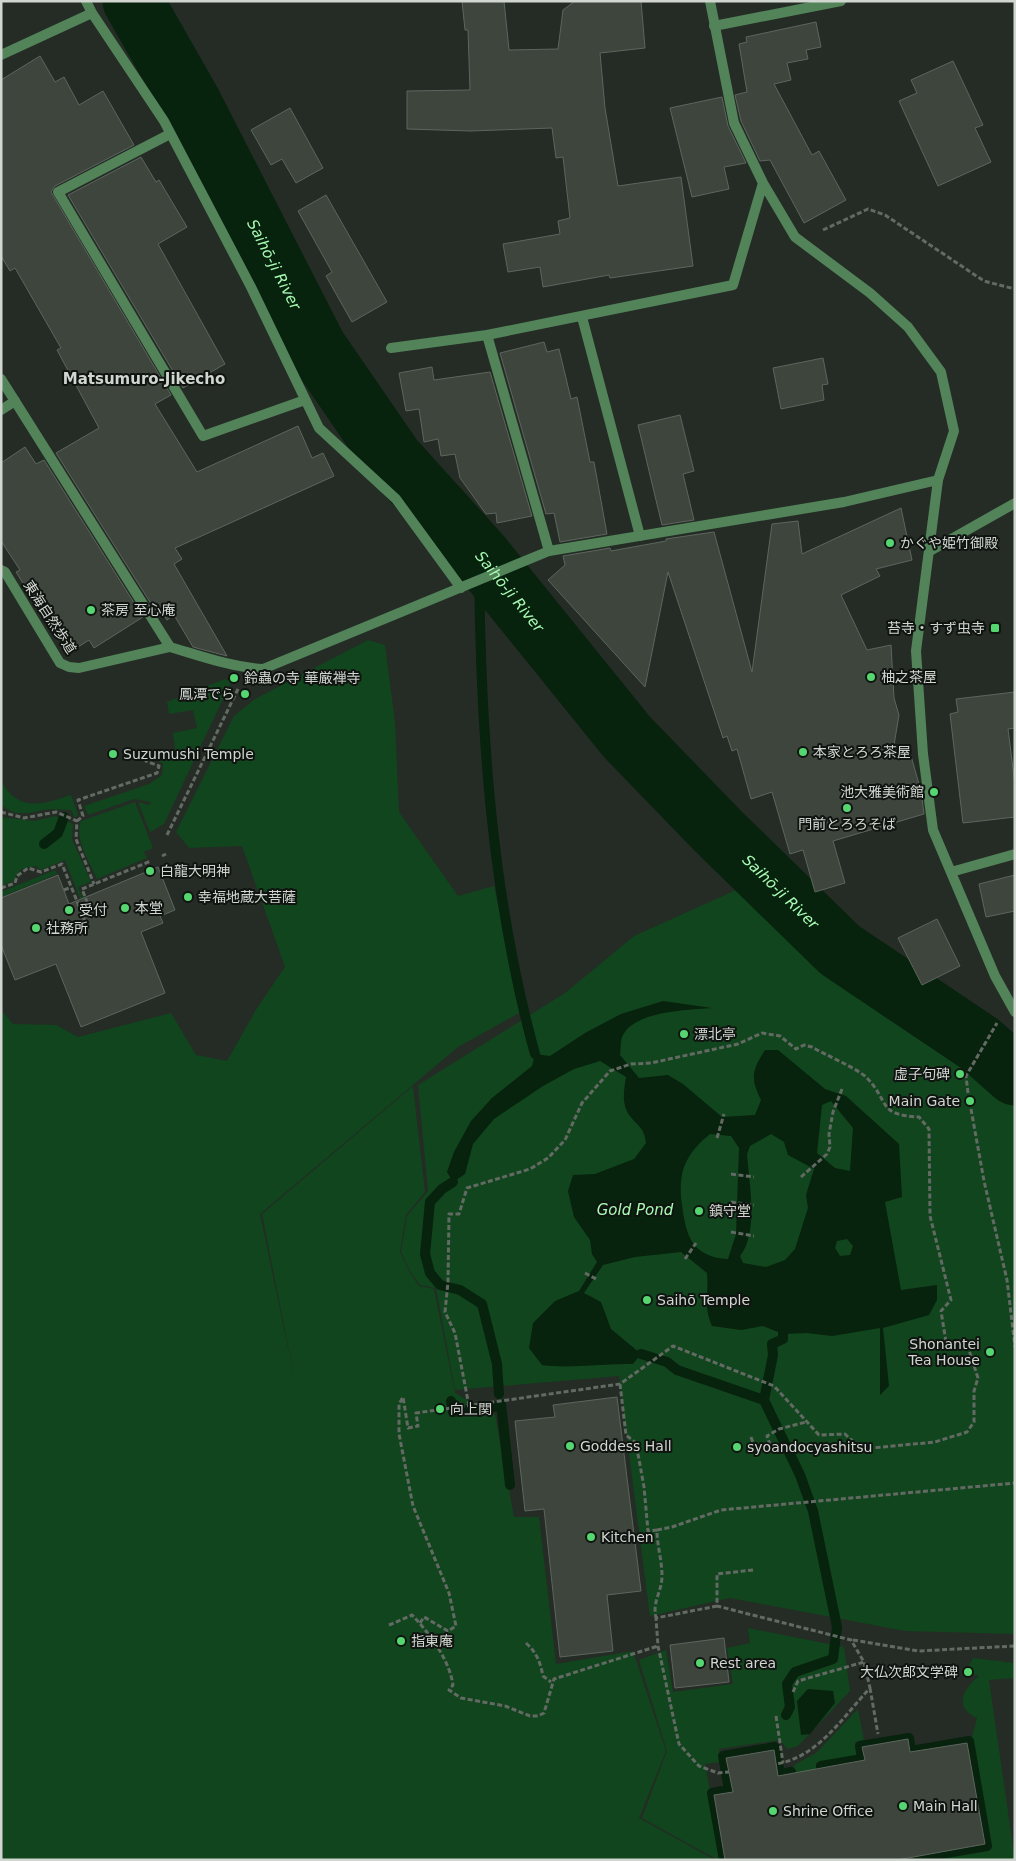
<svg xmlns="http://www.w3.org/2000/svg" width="1016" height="1861" font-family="'DejaVu Sans','Noto Sans JP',sans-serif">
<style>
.green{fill:#11451d}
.water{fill:#07220d;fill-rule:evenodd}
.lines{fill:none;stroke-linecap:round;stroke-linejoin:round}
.stream{stroke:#07220d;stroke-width:10}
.river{stroke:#07220d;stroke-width:61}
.building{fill:#3d453d;stroke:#5d665e}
.path{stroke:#636a64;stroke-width:3;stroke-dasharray:5 2.5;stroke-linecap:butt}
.service{stroke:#528359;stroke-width:10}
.minor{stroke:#528359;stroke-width:10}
.poi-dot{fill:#56d671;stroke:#101410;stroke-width:2}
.labels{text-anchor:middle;stroke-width:4;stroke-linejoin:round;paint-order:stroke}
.poi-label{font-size:14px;fill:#d1d6d1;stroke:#101410;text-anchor:start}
.street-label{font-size:14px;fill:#d1d6d1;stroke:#101410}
.water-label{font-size:15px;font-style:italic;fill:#a8fbb3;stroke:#101410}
.neighbourhood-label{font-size:15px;font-weight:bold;fill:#d1d6d1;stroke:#101410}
</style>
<rect width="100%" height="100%" fill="#242c25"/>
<path class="green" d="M 368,640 L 385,645 L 395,722 L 399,812 L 458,896 L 494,886 L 521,1012 L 458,1047 L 260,1214 L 295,1381 L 262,1214 L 413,1086 L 425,1192 L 406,1215 L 400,1252 L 410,1273 L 419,1286 L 434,1289 L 455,1393 L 495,1415 L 514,1517 L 539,1517 L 556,1664 L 633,1651 L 666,1751 L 639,1818 L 715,1860 L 1,1860 L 1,1010 L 13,1024 L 56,1025 L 78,1037 L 171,1013 L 196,1055 L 227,1061 L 257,1008 L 285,967 L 242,846 L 189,848 L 176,832 L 234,716 L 255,699 Z
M 225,679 L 231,682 L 164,824 L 150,832 L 138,802 L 149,805 L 151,802 L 134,799 L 88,815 L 84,806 L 149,784 L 162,775 L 163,764 L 151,755 L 175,749 L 173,733 L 197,728 L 193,710 L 169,714 L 167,702 Z
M 1,781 C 5,787 11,796 17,799 C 33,809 55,800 71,795 L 78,815 L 75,818 L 71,810 C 64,810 57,809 50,809 C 35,811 12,820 1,803 Z
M 135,802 L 153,848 L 144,852 L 147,858 L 97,879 C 90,863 74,839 81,821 Z
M 55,816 L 73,824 L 72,839 L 91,882 L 78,887 L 84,900 L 81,901 L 65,860 L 41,870 L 36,866 L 21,869 L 13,881 L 1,886 L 1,817 L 34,821 Z
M 55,870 L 57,874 L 1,897 L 1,892 Z
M 745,886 L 841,971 L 962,1053 L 1011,1093 L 1015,1103 L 1015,1634 L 905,1631 L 730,1598 L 650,1616 L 619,1376 L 455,1390 L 436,1288 L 420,1285 L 411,1273 L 401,1252 L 407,1216 L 428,1191 L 418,1085 L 565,993 L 634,936 Z
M 748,1628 L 844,1647 L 850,1691 L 798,1746 L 787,1749 L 780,1740 L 719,1749 L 720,1762 L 705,1764 L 723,1860 L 718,1860 L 642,1818 L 667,1751 L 639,1660 L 666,1650 L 673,1692 L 733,1684 L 727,1648 L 750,1643 Z
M 973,1658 L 1015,1663 L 1015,1678 L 989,1680 L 1015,1860 L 926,1860 L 991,1849 L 972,1738 L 977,1718 C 953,1707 963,1689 979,1676 L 965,1672 Z
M 858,1709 L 864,1740 L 855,1742 L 857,1755 L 816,1763 L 818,1786 L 798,1787 L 794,1765 L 816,1753 Z"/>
<path class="water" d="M 663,1001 L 712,1008 C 688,1010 635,1011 623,1035 C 620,1040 621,1049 620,1055 L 639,1078 L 668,1075 L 683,1084 L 722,1117 L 755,1115 L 761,1100 C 750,1077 752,1071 765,1050 L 778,1050 L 825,1089 L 846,1096 L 899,1144 L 902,1197 L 885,1202 L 901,1290 L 937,1285 L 937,1300 L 929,1315 L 883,1328 L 889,1386 L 880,1395 L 880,1328 L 832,1336 L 807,1333 L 783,1334 L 763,1326 L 741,1330 L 712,1326 C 703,1305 709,1295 707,1273 L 681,1252 L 635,1257 L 603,1265 L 584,1293 L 601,1302 L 611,1329 L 641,1354 L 633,1364 C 602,1363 572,1369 542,1365 L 529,1348 L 533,1323 L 555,1301 L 579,1291 L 597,1262 L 592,1254 L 590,1240 L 574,1217 L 568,1191 L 573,1175 L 595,1174 L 634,1159 L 646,1143 C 644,1127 639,1128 630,1116 C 621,1105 624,1090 626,1077 L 600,1061 L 574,1069 L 543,1086 L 494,1119 L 473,1144 L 465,1174 L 453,1182 L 447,1172 L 454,1152 L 471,1121 L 492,1098 L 532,1066 L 535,1054 L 550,1056 L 585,1033 L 621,1014 ZM 831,1101 L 853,1128 L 850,1171 L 835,1168 L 817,1153 L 822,1105 ZM 710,1134 L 731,1136 L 739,1148 L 736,1234 L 728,1259 C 692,1257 686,1236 682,1205 C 680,1193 680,1178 684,1167 C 690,1152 699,1143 710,1134 ZM 771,1134 L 784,1142 L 788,1155 L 814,1169 L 806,1195 L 808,1208 L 795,1249 L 785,1260 L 766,1267 L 743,1263 L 740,1256 C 759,1232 749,1183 747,1154 L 750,1146 ZM 847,1239 L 853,1246 L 850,1255 L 840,1256 L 835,1248 L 837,1241 Z
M 808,1689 L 833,1691 L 835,1703 L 810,1734 L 801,1735 L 797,1701 Z"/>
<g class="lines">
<path class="stream" d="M 479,554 C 480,722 490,891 535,1054
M 44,844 L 58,833 L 64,817
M 453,1182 L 442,1189 L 430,1202 L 425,1254 L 430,1273 L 440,1285 L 460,1290 L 482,1304 L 497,1364 L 499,1394
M 783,1334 L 783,1339 L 772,1344 L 773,1355 L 764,1400 L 800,1475 L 813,1511 L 837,1627 L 833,1659 L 795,1672 L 787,1684 L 790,1707 L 786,1715
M 641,1354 L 667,1362 L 677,1370 L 764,1400
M 451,1401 L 453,1412 L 501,1406
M 501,1404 L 510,1485
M 823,1780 L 821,1766 L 862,1759 L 860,1746 L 909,1738 L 911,1751 L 969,1741 L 987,1846 L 905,1860
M 724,1860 L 712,1793 L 729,1789 L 723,1756 L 775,1747 L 780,1774 L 791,1772 L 794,1785"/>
<path class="river" id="s1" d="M 133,1 L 190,101 L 316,347 L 393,459 L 479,554 L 627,737 L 718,831 L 840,950 L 980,1044 L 1015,1075"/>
</g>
<path class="building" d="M 462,1 L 504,1 L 509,50 L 558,49 L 563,10 L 575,1 L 641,1 L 645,48 L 600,53 L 605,108 L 618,186 L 681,177 L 693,266 L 610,278 L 609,275 L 543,287 L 540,267 L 508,272 L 503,244 L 560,234 L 558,221 L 570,218 L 563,157 L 556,158 L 552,128 L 471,131 L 407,129 L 407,91 L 470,90 L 468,30 L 465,30 Z
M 816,22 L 821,47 L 806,50 L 808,59 L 787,63 L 791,80 L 774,84 L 812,155 L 819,151 L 846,200 L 804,223 L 770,160 L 760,161 L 741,121 L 735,95 L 747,92 L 739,44 L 747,42 L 746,37 Z
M 40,56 L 55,82 L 64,77 L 79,105 L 103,91 L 134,145 L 55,186 L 51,192 L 171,395 L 155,404 L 197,472 L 298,426 L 312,458 L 323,453 L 334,476 L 175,548 L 182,559 L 174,564 L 227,656 L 193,647 L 174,615 L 167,620 L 159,607 L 155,610 L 56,453 L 99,428 L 57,350 L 61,348 L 15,268 L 10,271 L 1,256 L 1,80 Z
M 953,61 L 983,125 L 975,128 L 991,162 L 938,186 L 899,101 L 917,93 L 911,80 Z
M 722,97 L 728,126 L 746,163 L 724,167 L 729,189 L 692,197 L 670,108 Z
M 290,108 L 323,168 L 296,183 L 282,159 L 271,165 L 251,130 Z
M 141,157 L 156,182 L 159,180 L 187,227 L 158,244 L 225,364 L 183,388 L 68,195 Z
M 326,195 L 387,302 L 352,322 L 326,276 L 332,272 L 298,211 Z
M 544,342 L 547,352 L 559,349 L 571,399 L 577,397 L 590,462 L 594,462 L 607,534 L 560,542 L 554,513 L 546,514 L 500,353 Z
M 823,358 L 828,384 L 822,385 L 824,400 L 781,409 L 773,368 Z
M 432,367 L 434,380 L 490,372 L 532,516 L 497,523 L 496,513 L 486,514 L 460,478 L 455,454 L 441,456 L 438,439 L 424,442 L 419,409 L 406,411 L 399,373 Z
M 680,415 L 694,471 L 683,474 L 694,520 L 662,525 L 638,425 Z
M 25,447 L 36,464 L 44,460 L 143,617 L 94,648 L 89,640 L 72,651 L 58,630 L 54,632 L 16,572 L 20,570 L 1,541 L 1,463 Z
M 901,508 L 912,560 L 876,569 L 880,576 L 841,595 L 867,650 L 891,645 L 894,698 L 899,715 L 893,751 L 909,749 L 921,791 L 924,814 L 833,841 L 845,883 L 815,892 L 803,850 L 790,854 L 772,792 L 751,799 L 737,749 L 732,751 L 727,736 L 723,738 L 668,572 L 645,687 L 548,580 L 565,565 L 563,556 L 610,548 L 611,551 L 666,541 L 666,539 L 714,532 L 752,672 L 772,524 L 798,521 L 802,554 Z
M 1015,692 L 1015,728 L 1008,729 L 1015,785 L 1015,817 L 963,823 L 950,714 L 958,712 L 956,699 Z
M 158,867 L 175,910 L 160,916 L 163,923 L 141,932 L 165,993 L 81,1027 L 56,964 L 15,980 L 1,945 L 1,898 L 58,875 L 69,904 Z
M 1015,875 L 1015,911 L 986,917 L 979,884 Z
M 937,919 L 960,966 L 922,985 L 898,938 Z
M 617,1397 L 641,1591 L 607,1595 L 613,1651 L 560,1657 L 544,1509 L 525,1511 L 515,1421 L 555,1417 L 553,1405 Z
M 724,1638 L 729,1682 L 675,1688 L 670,1645 Z
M 908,1739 L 910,1752 L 967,1743 L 985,1844 L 897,1860 L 725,1860 L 714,1795 L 733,1792 L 726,1758 L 774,1750 L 778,1776 L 865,1760 L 862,1747 Z"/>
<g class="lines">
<path class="path" d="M 823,230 L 868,209 L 885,215 L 984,281 L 1015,289
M 1,812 L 24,818 L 56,812 L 77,821 L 76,839 L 94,884
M 77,821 L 83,816 L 78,800 L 157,773 L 159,766 L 146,761 L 144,755
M 167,835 L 238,689
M 162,856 L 166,854
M 1,888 L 15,883 L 17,876 L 28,868 L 41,872 L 62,864 L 85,921
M 64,890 L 71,887
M 79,905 L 87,902 L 82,889 L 151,861
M 968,1093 L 966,1076 L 997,1023
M 971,1109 L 984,1181 L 1007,1280 L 1015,1347
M 717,1138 L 724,1114
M 731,1174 L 754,1177
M 801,1177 L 827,1154 L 830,1147 L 829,1134 L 833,1112 L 842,1089
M 731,1202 L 754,1205
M 731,1232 L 754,1236
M 685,1259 L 696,1243
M 585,1273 L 598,1280
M 620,1384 L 626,1435 L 636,1443 L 644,1487 L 648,1531 L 657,1530 C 657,1546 662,1560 662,1576 C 662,1592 652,1601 656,1618
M 751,1437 L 756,1451 L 770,1445 L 767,1436 L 779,1429 L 806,1422
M 657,1530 L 672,1527 L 721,1510 L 1015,1483
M 753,1570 L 717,1574 L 717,1606 L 851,1640 L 864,1662 L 870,1688 C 843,1717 817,1758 776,1764
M 717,1606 L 656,1618 L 658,1646 L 679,1744 L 699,1766 L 718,1773 L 729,1772
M 420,1623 L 424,1617 L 448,1631 L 456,1626 L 449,1593 L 413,1506 L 399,1434 L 399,1404 L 403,1397 L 408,1428 L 418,1426 L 416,1413 L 620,1384 L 673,1346 L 774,1386 L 819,1435 L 845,1434 L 861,1449 L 935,1442 L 967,1432 L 974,1422 L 974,1391 L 978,1378 L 968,1347 L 947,1348 L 941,1311 L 951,1300 L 930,1216 L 929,1129 L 919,1117 C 877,1115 890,1102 867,1078 C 857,1068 825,1055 812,1047 L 804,1045 L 796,1049 L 780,1036 L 762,1033 L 738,1044 L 651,1063 L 631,1064 L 610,1071 L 582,1103 L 565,1140 L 548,1158 L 530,1169 L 467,1188 L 459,1214 L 449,1214 L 448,1282 L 445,1312 L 455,1333 L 469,1406
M 389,1625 L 412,1615 C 430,1634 449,1659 453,1685 L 449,1690 L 461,1698 L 505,1706 L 530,1716 L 538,1716 L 544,1713 L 554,1679 L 658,1646
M 853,1640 L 918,1651 L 1015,1646
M 526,1643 C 537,1653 540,1662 543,1676 L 551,1682
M 870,1688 L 878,1734
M 793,1692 L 798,1681 L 864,1662
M 776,1716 L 783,1763"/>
<path class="service" d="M 714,26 L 841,1
M 582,317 L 640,536
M 487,335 L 549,551
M 1,410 L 15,401
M 1,570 L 5,572 L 60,663 L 69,667 L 79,668 L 170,647"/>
<path class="minor" d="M 86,1 L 92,13 L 164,121 L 251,287 L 319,428 L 396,499 L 461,588
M 710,1 L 734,123 L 763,183 L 795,237 L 870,293 L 908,327 L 941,372 L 954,431 L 938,480 L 916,651 L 923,754 L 933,830 L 995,976 L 1015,1012
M 1,55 L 92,13
M 170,134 L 58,192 L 203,436 L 305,400
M 391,348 L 487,335 L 733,285 L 763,183
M 1,379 L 170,647 C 201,656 231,667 263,669 L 549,551 L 844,502 L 938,480
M 930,551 L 1015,503
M 951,872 L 1015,854"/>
</g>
<g class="poi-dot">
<circle cx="890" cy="543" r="5"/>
<circle cx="91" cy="610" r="5"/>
<rect x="990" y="623" width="10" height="10" rx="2.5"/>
<circle cx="871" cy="677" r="5"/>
<circle cx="234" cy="678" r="5"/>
<circle cx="245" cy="694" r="5"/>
<circle cx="803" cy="752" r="5"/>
<circle cx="113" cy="754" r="5"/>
<circle cx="934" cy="792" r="5"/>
<circle cx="847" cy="808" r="5"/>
<circle cx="150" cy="871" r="5"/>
<circle cx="188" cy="897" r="5"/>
<circle cx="125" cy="908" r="5"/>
<circle cx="69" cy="910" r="5"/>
<circle cx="36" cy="928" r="5"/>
<circle cx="684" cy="1034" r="5"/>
<circle cx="960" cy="1074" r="5"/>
<circle cx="970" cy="1101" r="5"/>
<circle cx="699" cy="1211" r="5"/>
<circle cx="647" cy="1300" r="5"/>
<circle cx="990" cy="1352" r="5"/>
<circle cx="440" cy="1409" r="5"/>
<circle cx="570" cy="1446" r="5"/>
<circle cx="737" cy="1447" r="5"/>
<circle cx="591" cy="1537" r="5"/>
<circle cx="401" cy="1641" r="5"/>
<circle cx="700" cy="1663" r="5"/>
<circle cx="968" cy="1672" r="5"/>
<circle cx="903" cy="1806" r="5"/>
<circle cx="773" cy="1811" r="5"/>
</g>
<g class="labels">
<g class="poi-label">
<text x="900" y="548">かぐや姫竹御殿</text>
<text x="101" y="615">茶房 至心庵</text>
<text x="985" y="633" text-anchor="end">苔寺・すず虫寺</text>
<text x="881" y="682">柚之茶屋</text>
<text x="244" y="683">鈴蟲の寺 華厳禅寺</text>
<text x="235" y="699" text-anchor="end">鳳潭でら</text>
<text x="813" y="757">本家とろろ茶屋</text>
<text x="123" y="759">Suzumushi Temple</text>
<text x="924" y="797" text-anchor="end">池大雅美術館</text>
<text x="847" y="829" text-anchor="middle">門前とろろそば</text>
<text x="160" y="876">白龍大明神</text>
<text x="198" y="902">幸福地蔵大菩薩</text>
<text x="135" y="913">本堂</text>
<text x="79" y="915">受付</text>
<text x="46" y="933">社務所</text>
<text x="694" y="1039">漂北亭</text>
<text x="950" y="1079" text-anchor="end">虚子句碑</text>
<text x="960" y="1106" text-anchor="end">Main Gate</text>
<text x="709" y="1216">鎮守堂</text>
<text x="657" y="1305">Saihō Temple</text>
<text x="980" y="1349" text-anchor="end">Shonantei<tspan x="980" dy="16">Tea House</tspan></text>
<text x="450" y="1414">向上関</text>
<text x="580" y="1451">Goddess Hall</text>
<text x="747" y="1452">syoandocyashitsu</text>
<text x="601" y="1542">Kitchen</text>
<text x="411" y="1646">指東庵</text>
<text x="710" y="1668">Rest area</text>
<text x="958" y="1677" text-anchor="end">大仏次郎文学碑</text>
<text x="913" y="1811">Main Hall</text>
<text x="783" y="1816">Shrine Office</text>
</g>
<g class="street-label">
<text transform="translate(50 617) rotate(57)" y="5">東海自然歩道</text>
</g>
<g class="water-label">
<text dy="5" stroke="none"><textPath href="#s1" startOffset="299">Saihō-ji River</textPath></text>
<text dy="5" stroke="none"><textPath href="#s1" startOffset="704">Saihō-ji River</textPath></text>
<text dy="5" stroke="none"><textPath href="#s1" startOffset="1109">Saihō-ji River</textPath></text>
<text x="635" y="1215">Gold Pond</text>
</g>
<g class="neighbourhood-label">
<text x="144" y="384">Matsumuro-Jikecho</text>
</g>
</g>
<rect width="1016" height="1861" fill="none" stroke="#d1d6d1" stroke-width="5"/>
</svg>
